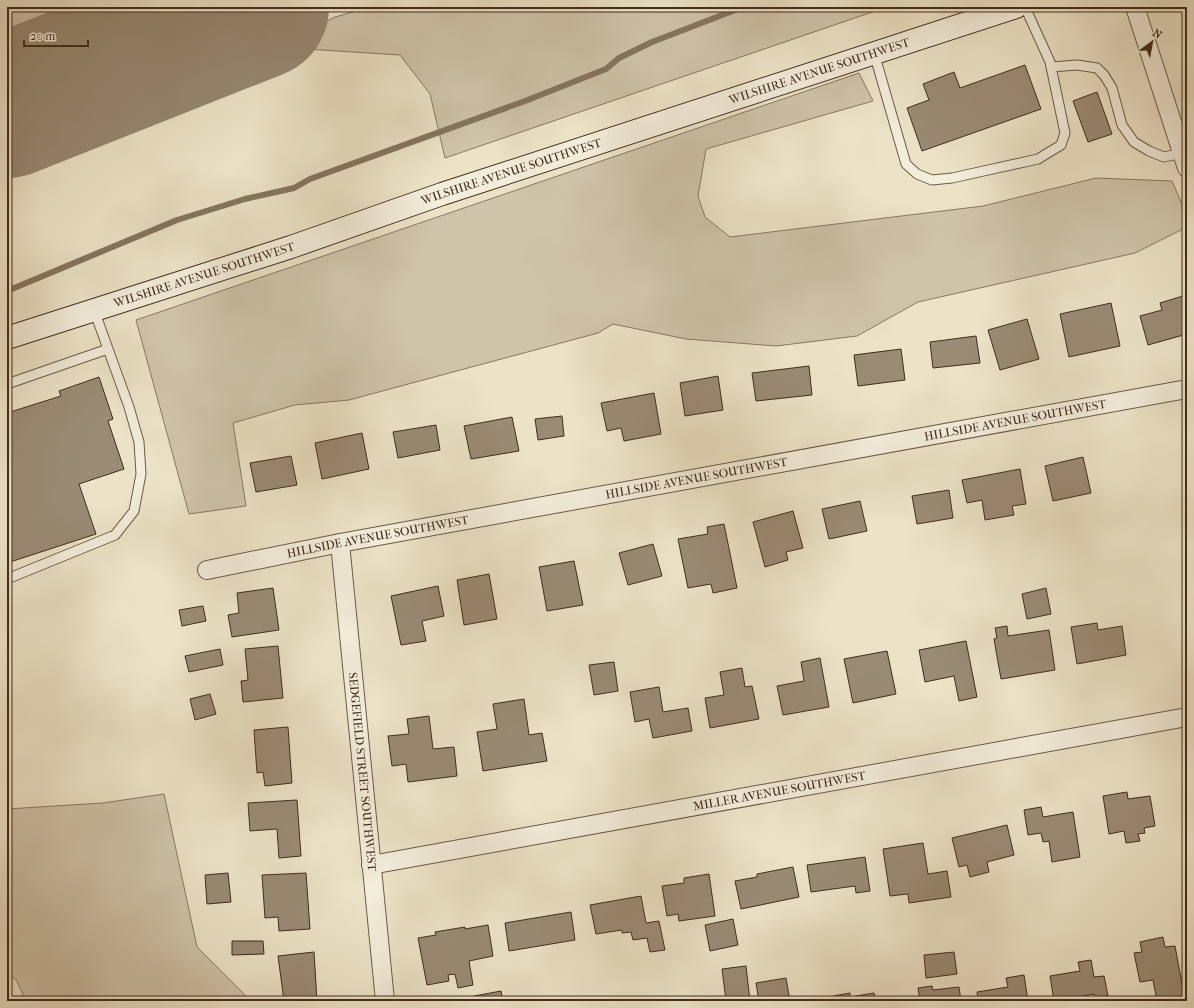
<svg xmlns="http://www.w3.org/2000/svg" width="1194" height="1008" font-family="'IM FELL French Canon',serif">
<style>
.green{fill:#cfc4aa;stroke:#887863}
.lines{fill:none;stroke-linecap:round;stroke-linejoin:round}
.stream{stroke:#857560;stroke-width:6}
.runway{stroke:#968872;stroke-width:144}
.building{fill:#9a8b75;stroke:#412c1c}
.lane-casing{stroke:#6c5a47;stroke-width:11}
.street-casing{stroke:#6c5a47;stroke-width:20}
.secondary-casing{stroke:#412c1c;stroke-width:24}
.lane{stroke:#f3eddb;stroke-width:9}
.street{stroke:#f3eddb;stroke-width:18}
.secondary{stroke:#f3eddb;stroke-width:22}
.labels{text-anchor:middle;stroke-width:3;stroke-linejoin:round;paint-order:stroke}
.street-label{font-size:12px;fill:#412c1c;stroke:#f3eddb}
</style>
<rect width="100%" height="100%" fill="#ece3c7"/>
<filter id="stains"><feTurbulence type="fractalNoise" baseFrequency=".005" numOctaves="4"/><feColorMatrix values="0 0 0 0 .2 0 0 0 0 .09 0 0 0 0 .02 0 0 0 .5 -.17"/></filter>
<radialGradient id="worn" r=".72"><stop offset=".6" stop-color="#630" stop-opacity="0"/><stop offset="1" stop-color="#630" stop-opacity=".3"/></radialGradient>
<path class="green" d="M 7,7 L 120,7 L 7,53 Z
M 370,7 L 887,7 L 445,158 L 430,94 L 400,55 L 305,49 L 244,61 L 335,17 Z
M 859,73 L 873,101 L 706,149 L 698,196 L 705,217 L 730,237 L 983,206 L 1096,178 L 1172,181 L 1187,216 L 1187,227 L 1135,253 L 918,302 L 857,336 L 776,346 L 686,339 L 613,324 L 598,333 L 349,400 L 295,405 L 233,423 L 246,506 L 189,514 L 136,320 Z
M 164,794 L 197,947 L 245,995 L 246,1001 L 26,1001 L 17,981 L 7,972 L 7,809 L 103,803 Z"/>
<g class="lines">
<path class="stream" d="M 7,291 L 177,220 L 245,199 L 294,188 L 310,179 L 525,101 L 606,69 L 619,58 L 652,42 L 743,7"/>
<path class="runway" d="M 7,106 L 257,7"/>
</g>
<path class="building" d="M 1025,65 L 1041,109 L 922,151 L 907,108 L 929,100 L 923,84 L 954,72 L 960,88 Z
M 1097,92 L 1112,134 L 1088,142 L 1073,101 Z
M 1183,296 L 1187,310 L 1187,334 L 1148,345 L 1140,316 L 1162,310 L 1160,303 Z
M 1111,303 L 1120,346 L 1069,357 L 1060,314 Z
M 1027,319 L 1039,359 L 1000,370 L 988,330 Z
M 976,336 L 980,363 L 933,368 L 930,342 Z
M 901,349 L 905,380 L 858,386 L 854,355 Z
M 809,366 L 812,395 L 756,401 L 752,373 Z
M 718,376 L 723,410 L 685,416 L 680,383 Z
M 99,377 L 113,419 L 108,421 L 124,469 L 79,484 L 96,534 L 7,563 L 7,413 L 61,396 L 59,391 Z
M 654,393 L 661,434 L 624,441 L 621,428 L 607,431 L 601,403 Z
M 562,416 L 564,436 L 538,440 L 535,419 Z
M 512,417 L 519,451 L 471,459 L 464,426 Z
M 436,425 L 440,450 L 398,458 L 393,432 Z
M 362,433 L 369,469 L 322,479 L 315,443 Z
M 1187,443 L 1187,457 L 1183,444 Z
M 291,456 L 297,485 L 256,492 L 250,463 Z
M 1083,457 L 1091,493 L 1053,501 L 1045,466 Z
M 1020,469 L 1026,504 L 1012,506 L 1014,515 L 985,520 L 982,500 L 967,503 L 962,480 Z
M 949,490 L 953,518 L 917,524 L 912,496 Z
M 860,501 L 867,531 L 829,539 L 822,509 Z
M 793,511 L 803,548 L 786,552 L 788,560 L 765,567 L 753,522 Z
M 724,524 L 737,588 L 713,593 L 711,584 L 688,588 L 678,539 L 708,534 L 707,527 Z
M 653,544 L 662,576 L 628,585 L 619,553 Z
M 574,561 L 583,605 L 547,611 L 539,567 Z
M 489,574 L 497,619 L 464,625 L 457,580 Z
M 438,586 L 444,616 L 422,621 L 426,641 L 401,645 L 391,596 Z
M 273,588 L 279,630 L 232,637 L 228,615 L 239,613 L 237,593 Z
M 1046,588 L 1051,614 L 1027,619 L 1022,594 Z
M 203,606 L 206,621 L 182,626 L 179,610 Z
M 1097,623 L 1098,630 L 1122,626 L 1126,655 L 1077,664 L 1071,627 Z
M 1007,626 L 1008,636 L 1049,630 L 1055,670 L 1001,679 L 994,639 L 997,638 L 995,628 Z
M 966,641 L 977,697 L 959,701 L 954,676 L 925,682 L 919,650 Z
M 278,646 L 283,698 L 243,702 L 241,681 L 248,680 L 245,649 Z
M 220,649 L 223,665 L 189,672 L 185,656 Z
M 887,651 L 896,694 L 853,703 L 844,659 Z
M 820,658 L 829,707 L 783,715 L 777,686 L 804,681 L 801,662 Z
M 614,662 L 618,691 L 594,695 L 589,665 Z
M 742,668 L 745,687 L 752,686 L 759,719 L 710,728 L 705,698 L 724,695 L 720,672 Z
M 659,687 L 663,712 L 688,708 L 692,731 L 653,738 L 649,719 L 635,722 L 630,692 Z
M 210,694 L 216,714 L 195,720 L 190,699 Z
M 524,699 L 529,735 L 542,733 L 547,761 L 483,771 L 477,732 L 497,729 L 493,704 Z
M 429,716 L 433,749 L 454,747 L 457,776 L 408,782 L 406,764 L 392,766 L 388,736 L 409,734 L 407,719 Z
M 288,727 L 292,783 L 265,786 L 263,772 L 257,773 L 254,730 Z
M 1127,792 L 1128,799 L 1150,796 L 1155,826 L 1144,828 L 1145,833 L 1138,834 L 1140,841 L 1126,843 L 1124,831 L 1109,834 L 1103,796 Z
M 297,800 L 301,856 L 279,858 L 277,829 L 250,831 L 248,803 Z
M 1041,807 L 1043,817 L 1073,812 L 1080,857 L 1052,862 L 1049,841 L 1043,842 L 1041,833 L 1028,835 L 1024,810 Z
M 1007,825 L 1014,855 L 987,862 L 989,872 L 970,877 L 967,865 L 959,867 L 952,838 Z
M 923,843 L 928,874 L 947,871 L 951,897 L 909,903 L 908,894 L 890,896 L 883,849 Z
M 865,857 L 870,891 L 856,893 L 855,886 L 811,892 L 807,865 Z
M 793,867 L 799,897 L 741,909 L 735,881 L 757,877 L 757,874 Z
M 228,873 L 231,902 L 207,904 L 205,875 Z
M 306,873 L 310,929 L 279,931 L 278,917 L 265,918 L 262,875 Z
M 709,874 L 715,916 L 679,921 L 678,914 L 667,916 L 662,886 L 684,883 L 684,878 Z
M 641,896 L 646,923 L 659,921 L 665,950 L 650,952 L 647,938 L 633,940 L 631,932 L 622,933 L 622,930 L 596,934 L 590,905 Z
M 571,912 L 575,940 L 509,951 L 505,923 Z
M 733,919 L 738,945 L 710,951 L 705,925 Z
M 488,925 L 493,956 L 469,961 L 473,985 L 458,988 L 455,974 L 448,975 L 449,981 L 427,985 L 418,938 L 436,935 L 435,932 L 465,927 L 465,929 Z
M 1163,937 L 1165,947 L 1175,946 L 1184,995 L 1157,1001 L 1153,980 L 1140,982 L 1134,953 L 1142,952 L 1140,942 Z
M 232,941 L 263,941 L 264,954 L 232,955 Z
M 314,952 L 317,1001 L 284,1001 L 278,956 Z
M 954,952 L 957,974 L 926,978 L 924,955 Z
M 1091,960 L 1094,977 L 1104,976 L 1108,996 L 1095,998 L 1094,994 L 1082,996 L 1083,1001 L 1054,1001 L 1050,976 L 1080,971 L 1078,962 Z
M 746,966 L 750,1001 L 726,1001 L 722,969 Z
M 1024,975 L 1028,1001 L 978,1001 L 977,992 L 1008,987 L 1006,978 Z
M 786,978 L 790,1001 L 759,1001 L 756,983 Z
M 932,986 L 933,990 L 959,987 L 961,1001 L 920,1001 L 918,988 Z
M 501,991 L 503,1001 L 475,1001 L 474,996 Z
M 850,993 L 850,997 L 874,993 L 876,1001 L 834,1001 L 833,996 Z"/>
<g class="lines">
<g class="lane-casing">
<path id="lane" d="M 874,53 L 906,164 L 917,174 L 932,180 L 952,178 L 1038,159 L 1061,145 L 1065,133 L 1050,62 L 1025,7
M 1051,67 L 1077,65 L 1097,68 L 1104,75 L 1112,88 L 1122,125 L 1134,142 L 1149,151 L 1164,157 L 1182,153
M 7,384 L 108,349
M 7,579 L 115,535 L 134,511 L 141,474 L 139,442 L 129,407 L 94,310"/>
</g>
<g class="street-casing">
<g id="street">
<path d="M 1135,7 L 1187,168"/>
<path id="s1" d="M 340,543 L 385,1001"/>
<path id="s2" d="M 207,570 L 340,543 L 1187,389"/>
<path id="s3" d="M 371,865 L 1187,717"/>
</g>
</g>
<g class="secondary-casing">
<g id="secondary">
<path id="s4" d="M 7,338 L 291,247 L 442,194 L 1016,7"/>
</g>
</g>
<use href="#lane" class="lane"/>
<use href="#street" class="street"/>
<use href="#secondary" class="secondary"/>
</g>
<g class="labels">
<g class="street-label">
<text dy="4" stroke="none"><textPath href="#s4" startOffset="855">WILSHIRE AVENUE SOUTHWEST</textPath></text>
<text dy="4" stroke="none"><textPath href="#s4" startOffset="531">WILSHIRE AVENUE SOUTHWEST</textPath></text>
<text dy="4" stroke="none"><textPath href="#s4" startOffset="207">WILSHIRE AVENUE SOUTHWEST</textPath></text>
<text dy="4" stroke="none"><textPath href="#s2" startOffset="822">HILLSIDE AVENUE SOUTHWEST</textPath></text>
<text dy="4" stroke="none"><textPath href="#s2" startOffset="498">HILLSIDE AVENUE SOUTHWEST</textPath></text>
<text dy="4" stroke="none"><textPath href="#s2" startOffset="174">HILLSIDE AVENUE SOUTHWEST</textPath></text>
<text dy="4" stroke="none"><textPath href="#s1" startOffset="230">SEDGEFIELD STREET SOUTHWEST</textPath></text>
<text dy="4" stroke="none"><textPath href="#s3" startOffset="415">MILLER AVENUE SOUTHWEST</textPath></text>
</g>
</g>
<rect width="1194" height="1008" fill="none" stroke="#ece3c7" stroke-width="24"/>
<rect x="8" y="8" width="1178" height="992" fill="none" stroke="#412c1c" stroke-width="2"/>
<rect x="12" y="12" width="1170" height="984" fill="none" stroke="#412c1c"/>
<g transform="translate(1152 42) rotate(32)" stroke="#f3eddb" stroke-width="3" paint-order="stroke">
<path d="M0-3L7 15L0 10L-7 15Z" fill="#412c1c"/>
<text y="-6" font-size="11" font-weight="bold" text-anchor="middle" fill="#412c1c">N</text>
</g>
<path d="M24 40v6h64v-6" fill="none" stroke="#412c1c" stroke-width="2"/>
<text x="30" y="40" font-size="12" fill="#412c1c" stroke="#f3eddb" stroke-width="3" paint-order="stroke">20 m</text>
<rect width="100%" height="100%" filter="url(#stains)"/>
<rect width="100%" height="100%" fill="url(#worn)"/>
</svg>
